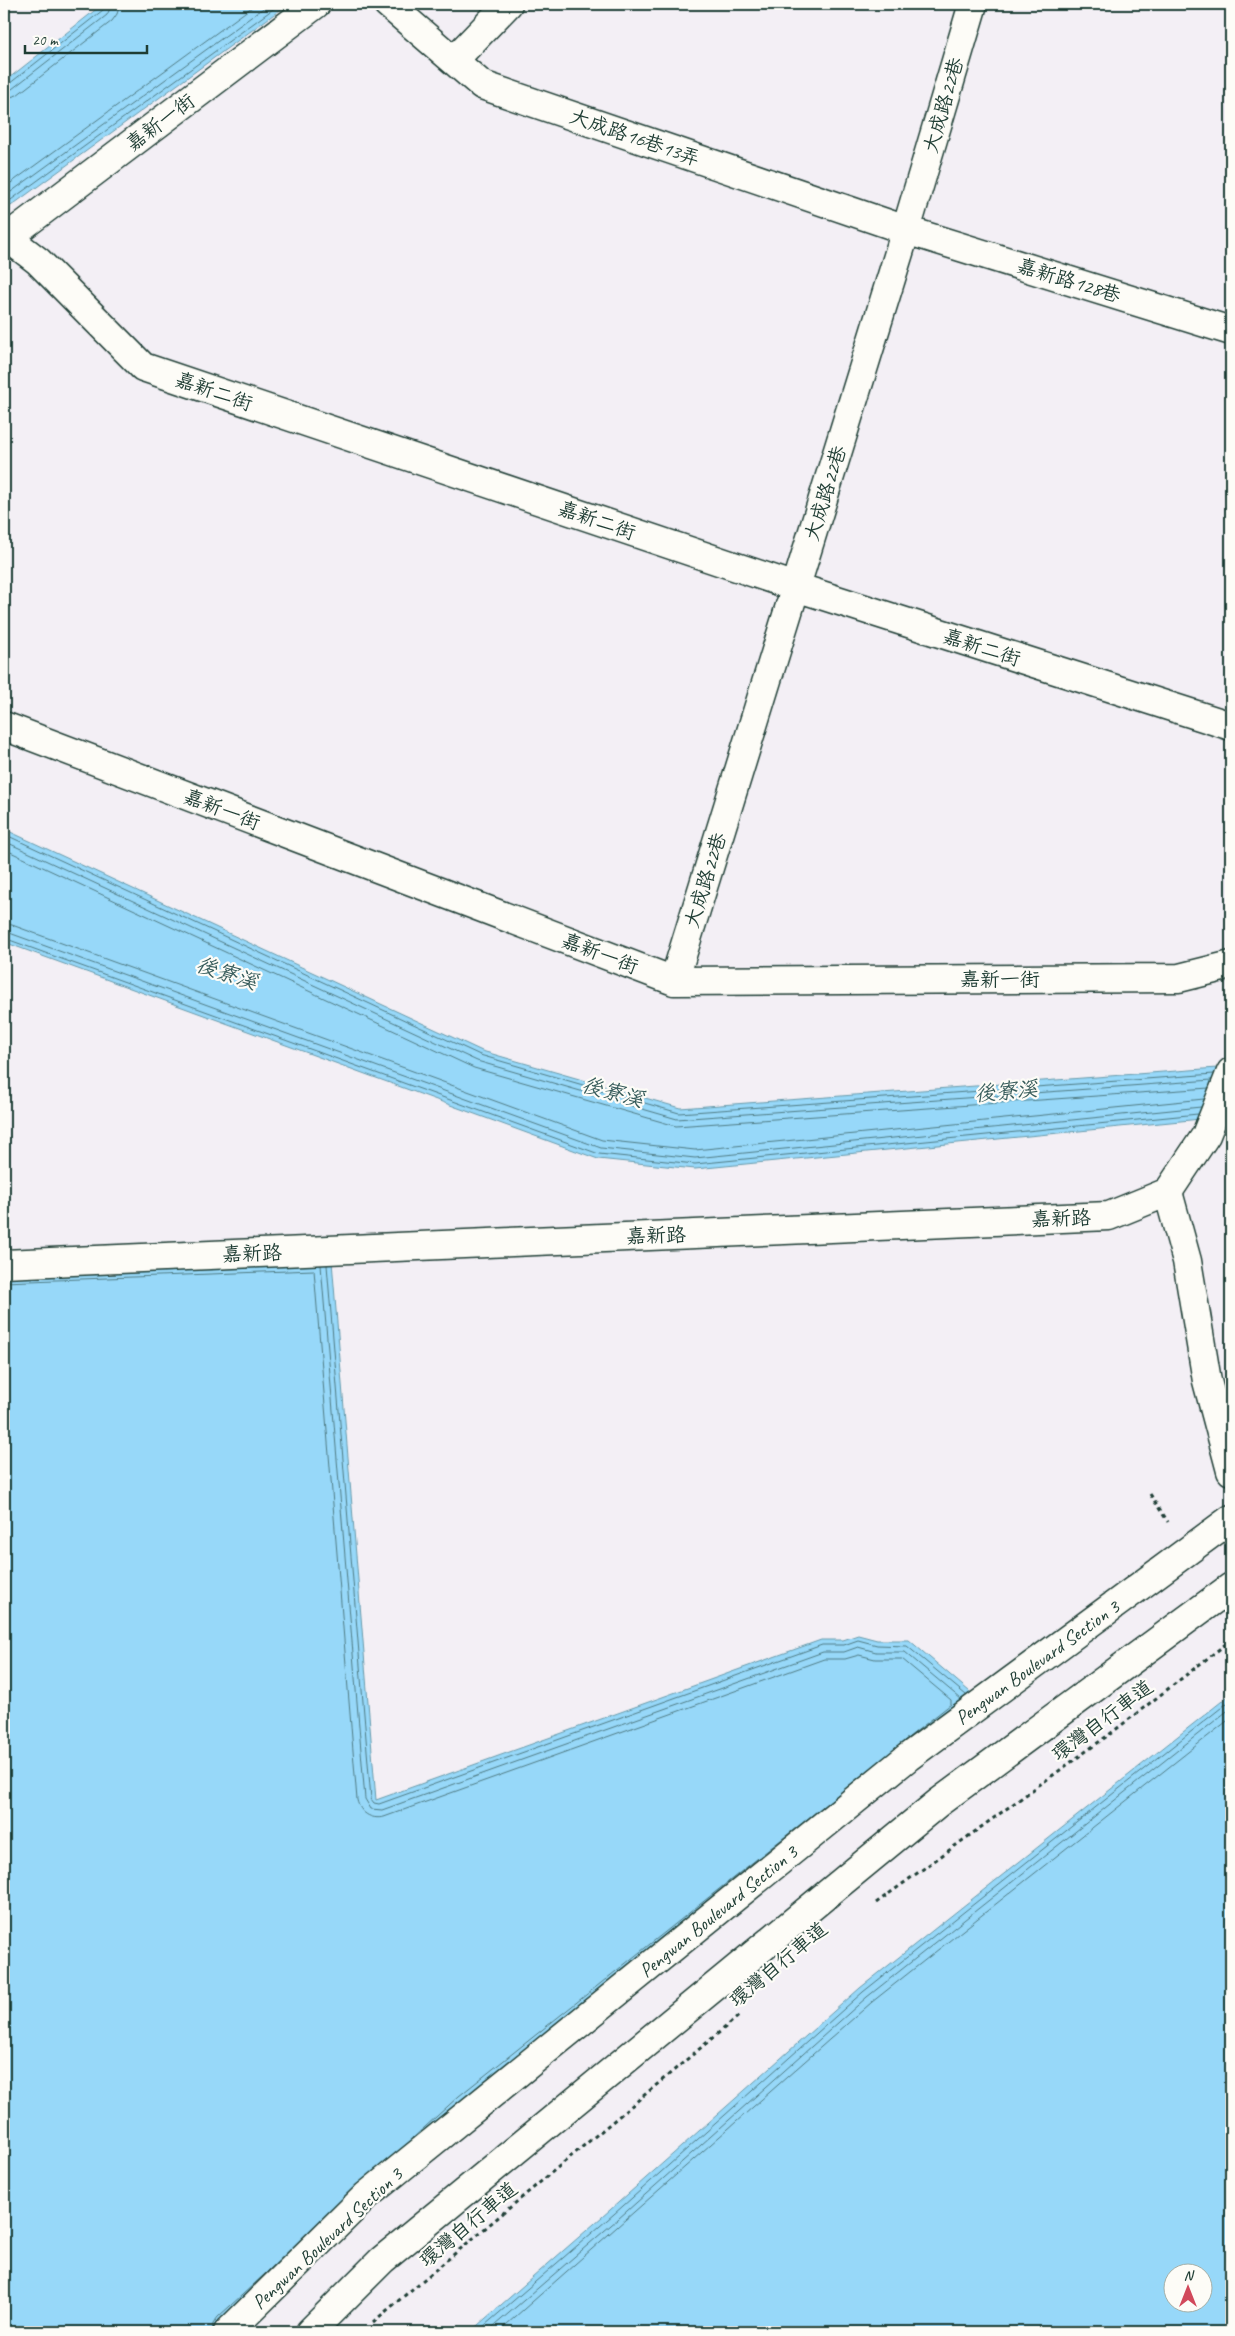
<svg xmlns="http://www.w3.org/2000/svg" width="1235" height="2336" font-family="Caveat,'LXGW WenKai TC',sans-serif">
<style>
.water{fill:#97d8f9;stroke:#679aaa;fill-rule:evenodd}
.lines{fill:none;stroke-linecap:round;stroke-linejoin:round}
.shore{stroke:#4f7b83;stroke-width:1}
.street-casing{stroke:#1f3d34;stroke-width:31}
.secondary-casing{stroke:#1f3d34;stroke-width:31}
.path{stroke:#1f3d34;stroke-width:3;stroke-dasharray:4 4;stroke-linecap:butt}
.street{stroke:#fdfcf7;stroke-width:28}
.secondary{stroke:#fdfcf7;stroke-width:28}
.labels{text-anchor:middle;stroke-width:4.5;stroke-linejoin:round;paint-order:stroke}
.street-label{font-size:20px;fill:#1f3d34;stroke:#fdfcf7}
.water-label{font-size:21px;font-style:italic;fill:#375c5b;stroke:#fdfcf7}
</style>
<rect width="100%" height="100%" fill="#f3eff5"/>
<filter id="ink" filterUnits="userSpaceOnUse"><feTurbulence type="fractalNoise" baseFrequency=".02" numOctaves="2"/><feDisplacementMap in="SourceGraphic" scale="10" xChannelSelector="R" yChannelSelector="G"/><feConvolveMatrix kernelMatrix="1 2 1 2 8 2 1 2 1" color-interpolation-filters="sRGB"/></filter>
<g filter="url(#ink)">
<path class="water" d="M 103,4 L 288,4 L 4,211 L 4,82 Z
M 4,829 L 482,1051 L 680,1108 L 1217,1068 L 1231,1065 L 1231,1116 L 695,1169 L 598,1159 L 4,942 Z
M 331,1249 L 376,1800 L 821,1640 L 843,1640 L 858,1635 L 877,1640 L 909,1640 L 983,1703 L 471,2111 L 229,2332 L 4,2332 L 4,1264 Z
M 1231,1694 L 1231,2332 L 470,2332 L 610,2210 L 860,1988 ZM 1172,2274 L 1202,2274 L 1202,2304 L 1172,2304 Z"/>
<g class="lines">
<path class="shore" d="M 4,85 L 9,84 L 103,10 L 106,4
M 4,92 L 12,89 L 107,15 L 112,4
M 4,99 L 17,95 L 112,21 L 117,14 L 120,4
M 4,188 L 256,4
M 4,197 L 269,4
M 4,205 L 280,4
M 4,834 L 480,1055 L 679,1113 L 1214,1074
M 4,841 L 477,1061 L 677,1119 L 1212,1080
M 4,849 L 474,1068 L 676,1126 L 1209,1088
M 4,924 L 12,925 L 602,1140 L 695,1150 L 1204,1099
M 4,931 L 601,1148 L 695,1158 L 1201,1107
M 4,938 L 599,1154 L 695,1164 L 1198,1114
M 321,1265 L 365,1799 L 371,1809 L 382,1810 L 823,1652 L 844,1652 L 858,1647 L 876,1652 L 905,1652 L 961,1699
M 327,1265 L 371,1799 L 374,1803 L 379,1804 L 822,1645 L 844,1645 L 858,1640 L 877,1645 L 907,1646 L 966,1695
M 4,1282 L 314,1270 L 357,1800 C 360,1813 371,1820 384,1817 L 824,1659 L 845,1659 L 859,1655 L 875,1659 L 902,1659 L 951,1700 L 951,1704 L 904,1741
M 413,2138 L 459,2096 L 870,1769
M 212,2332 L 213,2324 L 218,2317 L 277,2263
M 477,2332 L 614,2214 L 863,1992 L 1231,1700
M 487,2332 L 618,2219 L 867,1997 L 1231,1708
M 498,2332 L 872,2002 L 1231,1718"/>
<g class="street-casing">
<path id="street" d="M 388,4 L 482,85 L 906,230 L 1231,331
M 454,60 L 508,4
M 8,238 L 38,261 L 143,367 L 796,587 L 1231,726
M 4,240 L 316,4
M 4,726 L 674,981 L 1179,978 L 1231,965
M 674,981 L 906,230 L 973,4
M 1168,1192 L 1187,1261 L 1207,1381 L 1231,1471
M 4,1264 L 1109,1216 L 1168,1192 L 1206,1135 L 1231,1072"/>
</g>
<g class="secondary-casing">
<path id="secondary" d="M 228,2332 L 366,2196 L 908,1757 L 1231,1519
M 310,2332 L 382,2260 L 938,1803 L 1231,1587"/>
</g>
<path class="path" d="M 1150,1494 L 1168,1522
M 876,1903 L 1110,1734 L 1231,1640
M 373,2322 L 740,2015"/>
<use href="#street" class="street"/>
<use href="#secondary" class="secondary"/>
</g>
</g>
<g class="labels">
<g class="street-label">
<text transform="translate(943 105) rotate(-74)" y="7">大成路22巷</text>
<text transform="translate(160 122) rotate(-37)" y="7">嘉新一街</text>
<text transform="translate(635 137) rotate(19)" y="7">大成路16巷13弄</text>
<text transform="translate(1069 280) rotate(17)" y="7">嘉新路128巷</text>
<text transform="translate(214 391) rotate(19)" y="7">嘉新二街</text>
<text transform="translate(825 493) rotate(-73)" y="7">大成路22巷</text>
<text transform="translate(597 520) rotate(19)" y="7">嘉新二街</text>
<text transform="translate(982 647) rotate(18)" y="7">嘉新二街</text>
<text transform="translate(222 809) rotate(21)" y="7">嘉新一街</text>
<text transform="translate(705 880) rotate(-73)" y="7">大成路22巷</text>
<text transform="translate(600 953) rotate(21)" y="7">嘉新一街</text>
<text x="1000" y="986">嘉新一街</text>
<text transform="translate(1061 1218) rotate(-2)" y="7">嘉新路</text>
<text transform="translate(656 1235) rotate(-2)" y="7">嘉新路</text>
<text transform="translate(252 1253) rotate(-2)" y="7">嘉新路</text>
<text transform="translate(1037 1662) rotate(-36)" y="7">Pengwan Boulevard Section 3</text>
<text transform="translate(1102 1720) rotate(-37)" y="7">環灣自行車道</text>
<text transform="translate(718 1911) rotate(-39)" y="7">Pengwan Boulevard Section 3</text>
<text transform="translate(778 1964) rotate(-40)" y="7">環灣自行車道</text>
<text transform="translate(468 2224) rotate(-40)" y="7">環灣自行車道</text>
<text transform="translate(327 2238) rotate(-43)" y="7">Pengwan Boulevard Section 3</text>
</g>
<g class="water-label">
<text transform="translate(227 973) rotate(18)" y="7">後寮溪</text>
<text transform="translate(1006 1091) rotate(-5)" y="7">後寮溪</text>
<text transform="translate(613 1092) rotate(15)" y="7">後寮溪</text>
</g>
</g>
<rect width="1235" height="2336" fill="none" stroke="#fdfcf7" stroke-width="20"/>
<rect x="10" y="10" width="1215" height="2316" fill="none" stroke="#1f3d34" stroke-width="2" filter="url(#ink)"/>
<g transform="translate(1188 2288)"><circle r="24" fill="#fdfcf7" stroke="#a4b0a9"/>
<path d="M0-4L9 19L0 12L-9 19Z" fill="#d1495b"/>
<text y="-8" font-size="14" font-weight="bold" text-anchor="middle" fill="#1f3d34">N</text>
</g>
<path d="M25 45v8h122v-8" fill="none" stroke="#1f3d34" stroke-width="2.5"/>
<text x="32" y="45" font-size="15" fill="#1f3d34" stroke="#fdfcf7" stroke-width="4" paint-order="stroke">20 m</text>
</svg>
